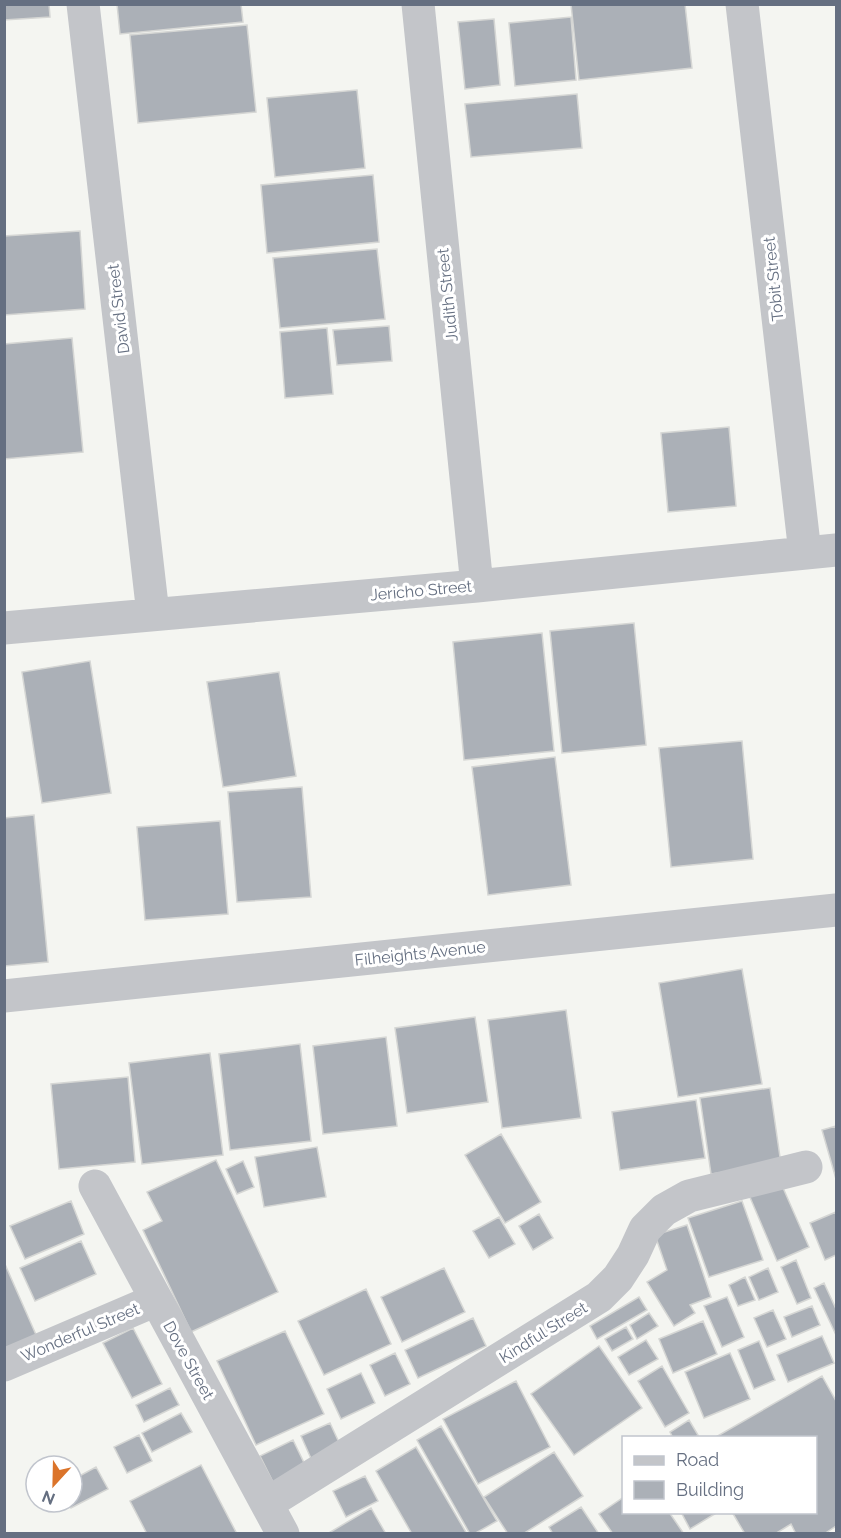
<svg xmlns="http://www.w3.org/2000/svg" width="841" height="1538" font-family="Raleway,sans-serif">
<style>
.building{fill:#abb0b7;stroke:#d5d6d4;stroke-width:1.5}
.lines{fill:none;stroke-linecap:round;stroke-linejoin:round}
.minor{stroke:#c3c5c9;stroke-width:33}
.labels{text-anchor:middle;stroke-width:6;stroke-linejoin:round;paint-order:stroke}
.street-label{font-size:16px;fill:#656f81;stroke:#fff}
</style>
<rect width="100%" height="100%" fill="#f4f5f1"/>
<path class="building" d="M 4,4 L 49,4 L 50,17 L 4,20 Z
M 117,4 L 241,4 L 243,22 L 120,34 Z
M 571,4 L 685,4 L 692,68 L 579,80 Z
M 571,17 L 576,80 L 515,86 L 509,23 Z
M 494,19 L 500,85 L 465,89 L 458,22 Z
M 247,25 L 256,112 L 138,123 L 130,35 Z
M 357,90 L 365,168 L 275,177 L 267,98 Z
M 577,94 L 582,148 L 471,157 L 465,104 Z
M 373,175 L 379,242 L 267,253 L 261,185 Z
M 80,231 L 85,309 L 4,315 L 4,236 Z
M 377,249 L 385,319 L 280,328 L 273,258 Z
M 389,326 L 392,361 L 337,365 L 333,330 Z
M 327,328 L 333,394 L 285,398 L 280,332 Z
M 72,338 L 83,452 L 4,459 L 4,344 Z
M 729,427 L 736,506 L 668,512 L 661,433 Z
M 634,623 L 646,745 L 562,753 L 550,631 Z
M 542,633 L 554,751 L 464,760 L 453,642 Z
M 90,661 L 111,793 L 42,803 L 22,672 Z
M 279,672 L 296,776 L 223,787 L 207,682 Z
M 742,741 L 753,859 L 671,867 L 659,748 Z
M 555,757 L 571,885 L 488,895 L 472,767 Z
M 302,787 L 311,897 L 237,902 L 228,792 Z
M 34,815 L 48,962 L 4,966 L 4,818 Z
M 220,821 L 228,914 L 145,920 L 137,827 Z
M 742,969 L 762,1084 L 678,1097 L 659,983 Z
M 566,1010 L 581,1118 L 502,1128 L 488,1020 Z
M 475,1017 L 488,1102 L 407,1113 L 395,1028 Z
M 386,1037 L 397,1126 L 323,1134 L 313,1046 Z
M 300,1044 L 311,1141 L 230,1150 L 219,1054 Z
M 210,1053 L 223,1155 L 142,1164 L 129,1063 Z
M 128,1077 L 135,1162 L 59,1169 L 51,1084 Z
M 770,1088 L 781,1164 L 711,1174 L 700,1098 Z
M 696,1100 L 705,1158 L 620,1170 L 612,1112 Z
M 836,1126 L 836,1179 L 822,1130 Z
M 501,1134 L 541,1202 L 505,1223 L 465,1155 Z
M 317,1147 L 326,1197 L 264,1207 L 255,1157 Z
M 216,1160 L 278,1292 L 191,1332 L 143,1230 L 162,1221 L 147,1192 Z
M 243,1161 L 254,1187 L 237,1194 L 226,1169 Z
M 780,1181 L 809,1247 L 777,1261 L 749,1195 Z
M 71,1201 L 84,1234 L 25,1259 L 10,1226 Z
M 742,1201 L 763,1260 L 709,1277 L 688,1218 Z
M 836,1212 L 836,1255 L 825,1260 L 810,1223 Z
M 539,1214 L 553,1238 L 533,1250 L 519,1226 Z
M 499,1217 L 515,1244 L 489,1258 L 473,1231 Z
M 687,1225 L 711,1297 L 690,1305 L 695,1313 L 674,1326 L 647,1282 L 667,1270 L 655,1235 Z
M 81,1241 L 96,1274 L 35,1301 L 20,1268 Z
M 796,1260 L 811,1298 L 797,1304 L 781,1267 Z
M 4,1262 L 37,1337 L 4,1350 Z
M 444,1268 L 465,1312 L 402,1342 L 381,1297 Z
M 768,1268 L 778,1292 L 759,1300 L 749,1277 Z
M 745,1277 L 755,1300 L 738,1306 L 729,1285 Z
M 824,1283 L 836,1309 L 836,1335 L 814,1288 Z
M 366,1289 L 391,1344 L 324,1375 L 298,1321 Z
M 639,1297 L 647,1310 L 597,1339 L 590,1326 Z
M 727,1297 L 744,1337 L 722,1347 L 704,1306 Z
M 812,1306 L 820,1325 L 792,1337 L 784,1317 Z
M 773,1310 L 786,1339 L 767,1347 L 754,1318 Z
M 649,1313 L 658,1326 L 637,1339 L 630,1325 Z
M 473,1318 L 486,1346 L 418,1378 L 405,1350 Z
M 703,1321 L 717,1354 L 673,1373 L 659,1339 Z
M 626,1327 L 633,1339 L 612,1351 L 605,1339 Z
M 133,1328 L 162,1384 L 132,1398 L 103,1343 Z
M 285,1331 L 324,1414 L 256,1445 L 217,1361 Z
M 822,1336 L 834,1363 L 788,1382 L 777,1355 Z
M 646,1340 L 658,1359 L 629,1375 L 618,1357 Z
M 759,1341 L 775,1380 L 754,1389 L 738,1350 Z
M 599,1346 L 642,1408 L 574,1455 L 531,1394 Z
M 395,1353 L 410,1384 L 385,1396 L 370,1365 Z
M 730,1353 L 750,1399 L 704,1418 L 685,1372 Z
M 662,1366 L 689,1413 L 665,1427 L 638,1381 Z
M 361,1373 L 375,1403 L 341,1419 L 327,1389 Z
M 822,1376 L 836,1401 L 836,1526 L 824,1534 L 796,1534 L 791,1524 L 775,1534 L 745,1534 L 732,1512 L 816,1512 L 816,1438 L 714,1438 Z
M 516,1381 L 550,1447 L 478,1484 L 443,1419 Z
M 170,1388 L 179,1405 L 144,1422 L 136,1405 Z
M 181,1413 L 192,1432 L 152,1452 L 142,1433 Z
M 689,1420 L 698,1435 L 694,1438 L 673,1438 L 670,1432 Z
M 330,1423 L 342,1449 L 313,1463 L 301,1436 Z
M 441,1426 L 497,1521 L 474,1534 L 470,1534 L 417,1440 Z
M 139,1435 L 152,1461 L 127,1473 L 114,1447 Z
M 293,1440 L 308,1471 L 275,1486 L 260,1456 Z
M 416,1447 L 467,1534 L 412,1534 L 376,1471 Z
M 554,1452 L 583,1496 L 523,1534 L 508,1534 L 484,1497 Z
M 201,1465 L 237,1534 L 147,1534 L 130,1501 Z
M 96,1467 L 108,1489 L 71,1508 L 68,1502 L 72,1502 L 72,1480 Z
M 365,1476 L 378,1501 L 346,1517 L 333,1491 Z
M 624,1497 L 624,1512 L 669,1512 L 684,1534 L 613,1534 L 599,1514 Z
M 581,1507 L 599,1534 L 553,1534 L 549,1527 Z
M 371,1508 L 386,1534 L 327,1534 Z
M 681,1512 L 718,1512 L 690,1529 Z"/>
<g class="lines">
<path class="minor" d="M 83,4 L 153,614
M 418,4 L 477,586
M 742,4 L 805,553
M 4,628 L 477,586 L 836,550
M 4,996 L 836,910
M 95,1186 L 283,1534
M 4,1365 L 156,1300
M 268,1503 L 599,1297 L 618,1278 L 633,1255 L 645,1229 L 664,1210 L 689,1196 L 806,1167"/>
</g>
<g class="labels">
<g class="street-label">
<text transform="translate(773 279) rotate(-96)" y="6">Tobit Street</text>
<text transform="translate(447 295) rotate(-96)" y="6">Judith Street</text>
<text transform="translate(118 309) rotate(-97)" y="6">David Street</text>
<text transform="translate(421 590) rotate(-5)" y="6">Jericho Street</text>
<text transform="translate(420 953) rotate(-6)" y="6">Filheights Avenue</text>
<text transform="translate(80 1332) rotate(-23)" y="6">Wonderful Street</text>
<text transform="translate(543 1332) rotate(-32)" y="6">Kindful Street</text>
<text transform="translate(189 1360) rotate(61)" y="6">Dove Street</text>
</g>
</g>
<rect width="841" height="1538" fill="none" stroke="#656f81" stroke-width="12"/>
<rect x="622" y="1436" width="195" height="78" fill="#ffffff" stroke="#c1c5cd" stroke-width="1.5"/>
<rect x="634" y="1456" width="30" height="9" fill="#c3c5c9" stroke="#c1c5cd" stroke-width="1.5"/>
<text x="676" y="1466" font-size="18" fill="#656f81">Road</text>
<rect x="634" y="1481" width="30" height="18" fill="#abb0b7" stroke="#c1c5cd" stroke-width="1.5"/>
<text x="676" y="1496" font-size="18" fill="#656f81">Building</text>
<g transform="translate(54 1484) rotate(202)"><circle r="28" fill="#ffffff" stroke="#c1c5cd" stroke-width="1.5"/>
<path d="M0-4.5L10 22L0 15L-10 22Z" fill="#db742a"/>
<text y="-9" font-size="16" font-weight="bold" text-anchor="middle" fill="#656f81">N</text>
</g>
</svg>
